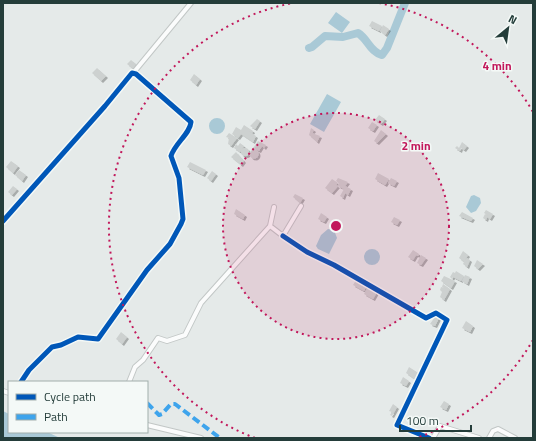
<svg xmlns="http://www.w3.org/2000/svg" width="536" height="441" font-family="'Titillium Web',sans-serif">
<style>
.water{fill:#a9c9d6}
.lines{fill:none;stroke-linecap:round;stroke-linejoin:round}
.river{stroke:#a9c9d6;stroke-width:8}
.building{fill:#cdd1d0;filter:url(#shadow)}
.minor-casing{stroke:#c2c7c6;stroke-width:6}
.minor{stroke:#fbfcfc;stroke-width:4}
.quiet{stroke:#3ea4ec;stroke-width:4;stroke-dasharray:8 4;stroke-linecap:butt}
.cycleway-casing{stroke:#f4f9f7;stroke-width:8}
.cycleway{stroke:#0057b8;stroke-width:5}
.ring{fill:none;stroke:#c2185b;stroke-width:2;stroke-dasharray:2 4}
.centre{fill:#c2185b;stroke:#f4f9f7;stroke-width:2}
.ring-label{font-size:12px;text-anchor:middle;font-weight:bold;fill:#c2185b;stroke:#f4f9f7;stroke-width:3;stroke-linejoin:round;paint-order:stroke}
</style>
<defs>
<filter id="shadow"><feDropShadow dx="2" dy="2" stdDeviation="0" flood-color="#0004"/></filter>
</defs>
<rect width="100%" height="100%" fill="#e5eae9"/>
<path class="water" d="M 336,12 L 350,22 L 342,33 L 328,23 Z
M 327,94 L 341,102 L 324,132 L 310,124 Z
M209 126a8 8 0 1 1 16 0a8 8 0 1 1-16 0Z
M 474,195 L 480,198 L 481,203 L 476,211 L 471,213 L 466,207 L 471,196 Z
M 328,229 L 334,230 L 337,238 L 329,254 L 318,249 L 316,246 L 321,235 Z
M364 257a8 8 0 1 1 16 0a8 8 0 1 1-16 0Z
M 3,411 L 9,414 L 9,432 L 47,432 L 60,438 L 3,438 Z"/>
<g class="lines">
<path class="river" d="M 309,48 L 312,47 L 325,36 L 343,37 L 358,33 C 368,39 370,52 382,55 L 387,48 L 405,3"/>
</g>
<path class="building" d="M 372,21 L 382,26 L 379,31 L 369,26 Z
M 383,25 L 389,29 L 385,35 L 380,31 Z
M 131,60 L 136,64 L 133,69 L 127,64 Z
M 97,68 L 106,76 L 101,81 L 92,73 Z
M 194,74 L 200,79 L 196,85 L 190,80 Z
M 379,115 L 385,119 L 381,124 L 375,120 Z
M 257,119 L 260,121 L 255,129 L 250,126 Z
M 372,122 L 377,125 L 373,131 L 368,128 Z
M 244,125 L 253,131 L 252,133 L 248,131 L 256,136 L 253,142 L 241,134 L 238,138 L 232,134 L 236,127 L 241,130 Z
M 311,128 L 314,130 L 312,133 L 320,136 L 317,142 L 309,135 Z
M 381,130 L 386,134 L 377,143 L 374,141 Z
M 229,133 L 237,138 L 231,146 L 228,144 L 229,138 L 226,137 Z
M 258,141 L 266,145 L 264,148 L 262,146 L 259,151 L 253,148 Z
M 462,142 L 467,146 L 464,150 L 461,148 L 460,151 L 455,148 L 457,146 L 459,148 Z
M 240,143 L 244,146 L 240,152 L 234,148 L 236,144 L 238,146 Z
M241 152a4 4 0 1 1 8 0a4 4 0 1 1-8 0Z
M249.5 154a4.5 4.5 0 1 1 9 0a4.5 4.5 0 1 1-9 0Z
M 236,152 L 244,161 L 241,165 L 231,157 Z
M 11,161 L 18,166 L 13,173 L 6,167 Z
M 190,162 L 206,170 L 203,175 L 187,167 Z
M 19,170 L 26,175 L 22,181 L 15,175 Z
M 212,171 L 216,174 L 211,181 L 207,178 Z
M 378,173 L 389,179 L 385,185 L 375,179 Z
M 338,178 L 348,182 L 345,186 L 351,189 L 348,195 L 345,193 L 343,198 L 340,196 L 344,189 L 338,186 L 339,183 L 336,181 Z
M 391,178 L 397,181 L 394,186 L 388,183 Z
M 332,179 L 338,183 L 336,185 L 338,186 L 332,193 L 325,188 Z
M 13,186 L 17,189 L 12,195 L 8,192 Z
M 295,194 L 303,198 L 300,203 L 293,197 Z
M 236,209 L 245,215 L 243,219 L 234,214 Z
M 486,210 L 493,214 L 490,219 L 487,217 L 486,220 L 483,218 L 485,214 L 489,216 L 484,213 Z
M 462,212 L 473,218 L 471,221 L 459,216 Z
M 321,213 L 327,217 L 324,222 L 318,219 Z
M 394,217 L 400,220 L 397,225 L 391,222 Z
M 413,250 L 419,254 L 418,256 L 416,255 L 413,260 L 408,257 Z
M 463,251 L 468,255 L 465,260 L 467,258 L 470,260 L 467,267 L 463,264 L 464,262 L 459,258 Z
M 421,255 L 426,258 L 421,265 L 417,263 Z
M 477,260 L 483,264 L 478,269 L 474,266 Z
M 456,271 L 464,276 L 461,281 L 453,277 L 452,279 L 450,277 L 453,272 L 455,273 Z
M 465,275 L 470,277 L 467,284 L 462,281 Z
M 444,276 L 455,281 L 451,288 L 441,281 Z
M 356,280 L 366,287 L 364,291 L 353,285 Z
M 443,284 L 450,289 L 444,300 L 440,297 L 442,292 L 440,290 L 441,287 L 444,288 L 442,287 Z
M 368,287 L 377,292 L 373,299 L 364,294 Z
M 437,314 L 440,316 L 435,326 L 430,324 Z
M 466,321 L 473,326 L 470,332 L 462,328 Z
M 121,332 L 127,337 L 122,344 L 116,339 Z
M 409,367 L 420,374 L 416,380 L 406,373 Z
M 403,377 L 409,381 L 406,386 L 400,383 Z
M 444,401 L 449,404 L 446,410 L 440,407 Z
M 393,404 L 397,407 L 392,416 L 390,415 L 392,412 L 389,411 Z"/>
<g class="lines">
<g class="minor-casing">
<path id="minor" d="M 134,72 L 191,3
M 3,221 L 105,106 L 132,73 L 136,74 L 191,122 C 190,134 175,143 171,156 L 179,178 L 183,219 L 181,224 L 170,244 L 147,270 L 98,339 L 78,337 L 61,345 L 52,347 L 29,370 L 21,382
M 270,226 L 283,236 L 301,206
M 283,236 L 307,252 L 334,265 L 426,318 L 436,313 L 447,320 L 397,425 L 429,438
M 129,382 L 135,367 L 143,360 L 158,338 L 167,341 L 185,335 L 201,303 L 270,226 L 274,207
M 3,391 L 9,393
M 147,425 L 201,438
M 433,438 L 440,426 L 479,438
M 489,438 L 493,431 L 498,429 L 515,438"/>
</g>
<use href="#minor" class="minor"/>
<path class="quiet" d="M 147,403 L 159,415 L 162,414 L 171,404 L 175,404 L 220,438"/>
<g class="cycleway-casing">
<path id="cycleway" d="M 3,221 L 105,106 L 132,73 L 136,74 L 191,122 C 190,134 175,143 171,156 L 179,178 L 183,219 L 181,224 L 170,244 L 147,270 L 98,339 L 78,337 L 61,345 L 52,347 L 29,370 L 21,382
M 283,236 L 307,252 L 334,265 L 426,318 L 436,313 L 447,320 L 397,425 L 429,438"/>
</g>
<use href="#cycleway" class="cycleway"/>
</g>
<circle cx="336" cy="226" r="113" fill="#c2185b" fill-opacity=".12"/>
<g class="ring">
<circle cx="336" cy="226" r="113"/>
<path d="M533 340A227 227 0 0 1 417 438M255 438A227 227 0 0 1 293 3M379 3A227 227 0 0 1 533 112"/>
</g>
<circle cx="336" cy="226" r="6" class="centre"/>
<g class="ring-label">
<text x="497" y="70">4 min</text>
<text x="416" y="150">2 min</text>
</g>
<rect width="536" height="441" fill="none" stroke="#243d3a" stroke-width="8"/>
<rect x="8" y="381" width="140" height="52" fill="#f4f9f7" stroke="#a1aeab"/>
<rect x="16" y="394" width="20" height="6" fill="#0057b8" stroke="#a1aeab"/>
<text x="44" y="401" font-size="12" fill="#243d3a">Cycle path</text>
<rect x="16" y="414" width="20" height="6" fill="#3ea4ec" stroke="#a1aeab"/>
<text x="44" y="421" font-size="12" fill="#243d3a">Path</text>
<g transform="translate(508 28) rotate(29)" stroke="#f4f9f7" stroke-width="3" paint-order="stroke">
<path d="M0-3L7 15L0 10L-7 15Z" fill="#243d3a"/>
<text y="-6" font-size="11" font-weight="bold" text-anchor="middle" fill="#243d3a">N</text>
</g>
<path d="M400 425v6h71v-6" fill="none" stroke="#243d3a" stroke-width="2"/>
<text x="406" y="425" font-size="12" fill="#243d3a" stroke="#f4f9f7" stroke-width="3" paint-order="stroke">100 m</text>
</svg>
